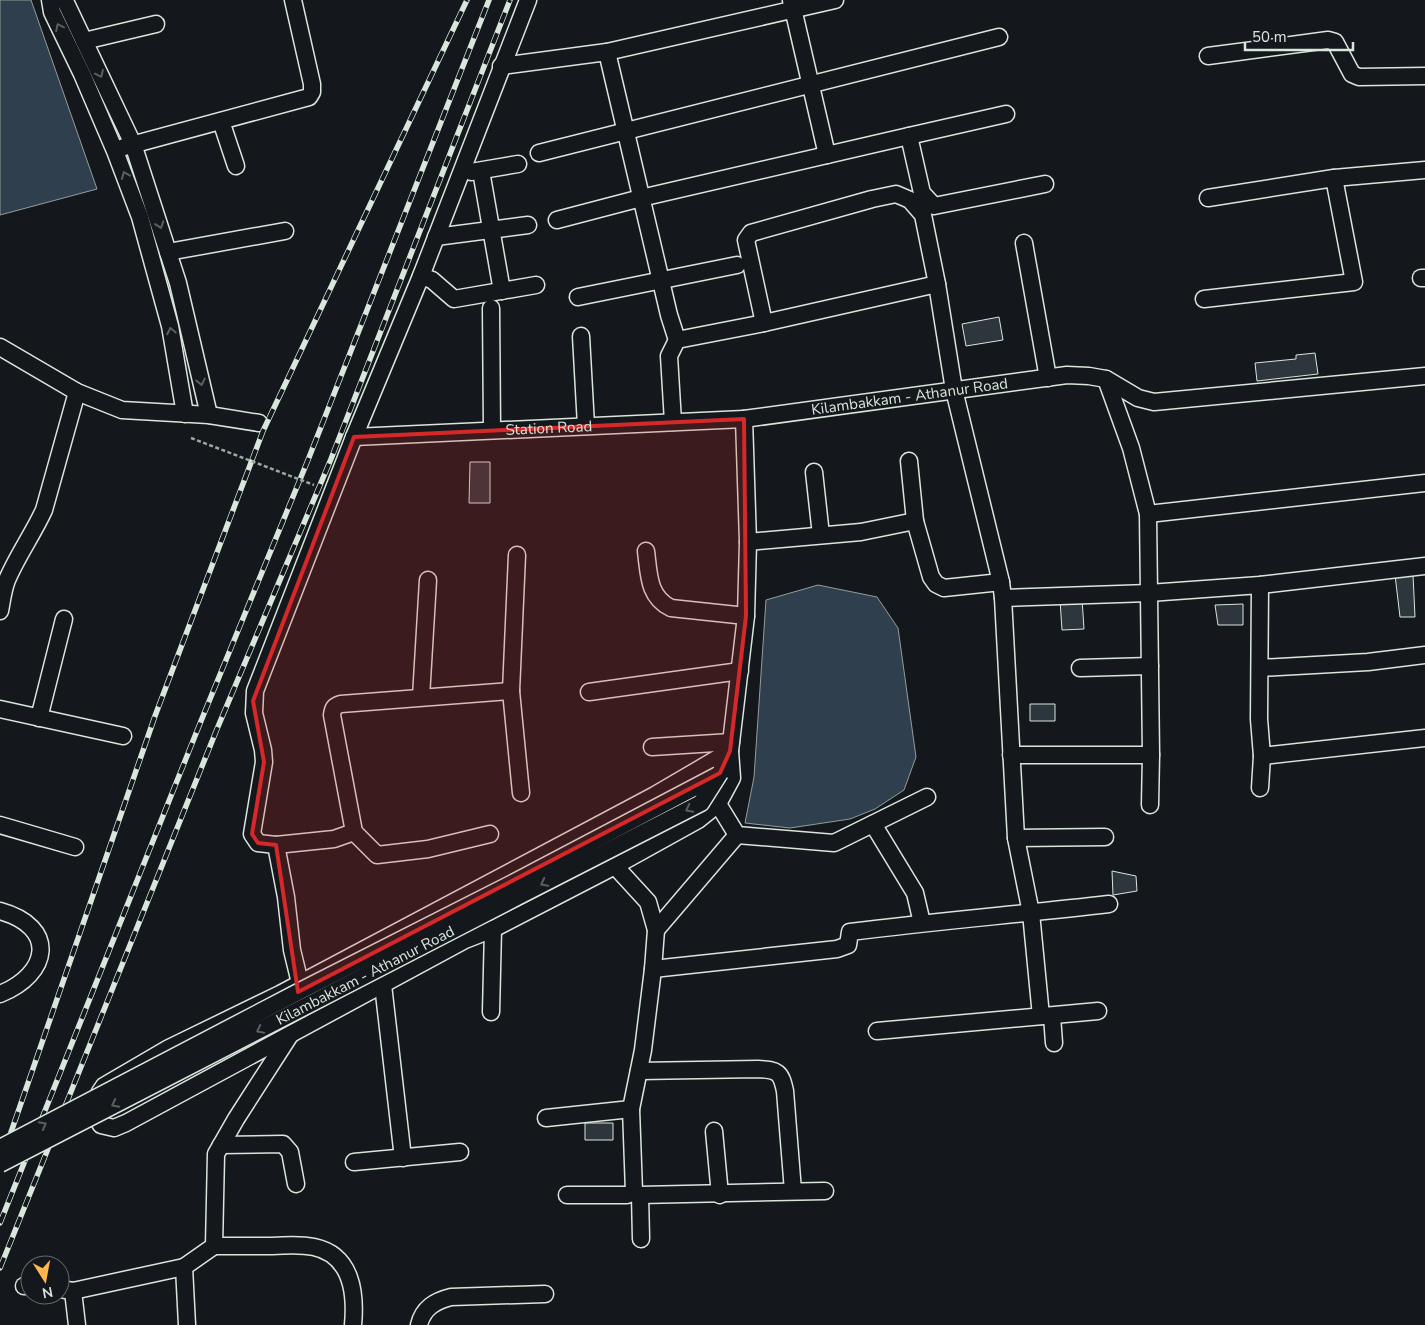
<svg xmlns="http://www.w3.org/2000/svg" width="1425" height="1325" font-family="'Nunito Sans',sans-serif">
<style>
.water{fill:#2f3f4d;stroke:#939e99}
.building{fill:#2c363c;stroke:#d8e6dc}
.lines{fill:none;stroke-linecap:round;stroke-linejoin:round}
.minor-casing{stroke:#d8e6dc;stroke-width:19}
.minor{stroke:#14181c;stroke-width:16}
.rail-casing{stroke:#d8e6dc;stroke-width:5.5}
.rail{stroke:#14181c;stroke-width:4;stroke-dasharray:11;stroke-linecap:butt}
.minor-bridge-casing{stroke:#d8e6dc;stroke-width:19;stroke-linecap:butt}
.path-bridge{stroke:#9da8a2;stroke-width:2.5;stroke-dasharray:4 2.5;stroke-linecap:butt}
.minor-bridge{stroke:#14181c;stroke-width:16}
.oneway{stroke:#59605f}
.marked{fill:#d62828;fill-opacity:0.2;stroke:#d62828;stroke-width:4;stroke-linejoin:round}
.labels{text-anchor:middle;stroke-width:4;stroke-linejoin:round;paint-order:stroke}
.street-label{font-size:15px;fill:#d8e6dc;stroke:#14181c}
</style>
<rect width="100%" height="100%" fill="#14181c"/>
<path class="water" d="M 0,0 L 31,0 L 97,189 L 0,215 Z
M 818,585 L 877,597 L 898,628 L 916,757 L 904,790 L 875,809 L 850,819 L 790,828 L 745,823 L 754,777 L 766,600 Z"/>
<path class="building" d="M 999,317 L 1003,340 L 966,346 L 962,324 Z
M 1315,353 L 1318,374 L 1257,381 L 1255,363 L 1296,359 L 1296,355 Z
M 470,462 L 490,462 L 490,503 L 469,503 Z
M 1395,575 L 1413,575 L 1415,617 L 1400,617 Z
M 1082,599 L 1084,629 L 1062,630 L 1060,600 Z
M 1243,604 L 1243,625 L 1218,625 L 1215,605 Z
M 1030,704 L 1055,704 L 1055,721 L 1030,721 Z
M 1112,871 L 1136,876 L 1137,891 L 1113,895 Z
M 585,1123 L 613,1123 L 613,1140 L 585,1140 Z"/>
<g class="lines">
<g class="minor-casing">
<g id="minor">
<path d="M 50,0 L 52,12 L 82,74 L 115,151 L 140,217 L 170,326 L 185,414"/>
<path d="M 63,0 L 66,3 L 133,144 L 178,283 L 209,415"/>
<path d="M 791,0 L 827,155"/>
<path d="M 84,41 L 156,24"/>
<path d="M 607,52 L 835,0"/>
<path d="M 1208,56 L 1328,40 L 1335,42 L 1352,74 L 1359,77 L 1425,76"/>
<path d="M 501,66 L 607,52 L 669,315 L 677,340"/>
<path d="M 1006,114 L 909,136 L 922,193 L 934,206 L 1045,184"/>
<path d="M 221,121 L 236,166"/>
<path d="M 124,147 L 309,97 L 312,92 L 312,84 L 293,0"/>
<path d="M 539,153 L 999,37"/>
<path d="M 481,171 L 502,291"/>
<path d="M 471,172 L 518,164"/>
<path d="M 1208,198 L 1334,178 L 1425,170"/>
<path d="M 557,220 L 641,198 L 909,136"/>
<path d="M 436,237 L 528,225"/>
<path d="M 1024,243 L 1048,378"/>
<path d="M 168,252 L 285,231"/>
<path d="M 421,276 L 432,280 L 454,299 L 536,285"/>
<path d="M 1421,278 L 1425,278"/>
<path d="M 578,297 L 737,265"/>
<path d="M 1204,299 L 1354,282 L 1334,178"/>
<path d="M 491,308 L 492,430"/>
<path d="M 764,323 L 746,240 L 751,233 L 872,199 L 896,194 L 910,200 L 923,215 L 937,284 L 954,390 L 1001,582 L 1003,598"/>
<path d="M 581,336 L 586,426"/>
<path d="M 0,347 L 77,392 L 122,410 L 209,415 L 259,423"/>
<path d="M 673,422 L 669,356 L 677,340 L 764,323 L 937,284"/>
<path id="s1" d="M 354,437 L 744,419"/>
<path d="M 909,461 L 915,521 L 931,577 L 936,584 L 944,588 L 1001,582"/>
<path d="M 814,472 L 821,535"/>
<path d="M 1148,514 L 1425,483"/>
<path d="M 748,542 L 861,532 L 915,521"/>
<path d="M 646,551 C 649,574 648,597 671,608 L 746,616"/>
<path d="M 517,555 L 511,691 L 521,793"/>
<path d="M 1260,585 L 1259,719 L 1262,756 L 1260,788"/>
<path d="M 0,611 C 2,601 3,590 7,580 C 17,556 33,534 44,510 L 77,392"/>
<path d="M 1080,668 L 1150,666"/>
<path d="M 1260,668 L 1368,662 L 1425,655"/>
<path d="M 589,692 L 740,671"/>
<path d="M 421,697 L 428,580"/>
<path d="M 0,709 L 123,736"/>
<path d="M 39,718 L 64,619"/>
<path d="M 652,747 L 731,742"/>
<path d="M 730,751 L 732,778 L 718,804 L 698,820 L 615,866 L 493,929 L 465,940 L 126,1123 L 114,1128 L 101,1125 C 92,1111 94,1099 104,1086 L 169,1048 L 280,994 L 655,795 Z"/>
<path d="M 1011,755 L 1151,755 L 1148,514 L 1131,448 L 1106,379"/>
<path d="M 1262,756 L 1425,738"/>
<path id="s2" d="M 726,760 L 730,751 L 746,616 L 748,542 L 744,419 L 1067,375 L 1089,376 L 1106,379 L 1138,398 L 1154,402 L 1425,376"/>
<path d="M 718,804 L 737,835 L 834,843 L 927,797"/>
<path d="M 1150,805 L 1151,755"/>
<path d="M 873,824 L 915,893 L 922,923"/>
<path d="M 0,825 L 75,847"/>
<path d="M 354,832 L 377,855 L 428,849 L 490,834"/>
<path d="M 1016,838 L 1105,837"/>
<path d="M 276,845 L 334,839 L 354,832 L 332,715 C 333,708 334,706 341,704 L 511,691"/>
<path d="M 615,866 L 648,902 L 656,930 L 653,969 L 643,1050 L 631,1109 L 634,1192"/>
<path d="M 0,911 C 58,927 50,974 0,994"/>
<path d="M 656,930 L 737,835"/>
<path d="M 653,969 L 837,949 L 848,945 L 850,932 C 937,921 1023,914 1109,904"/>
<path d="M 383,985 L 403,1158"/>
<path d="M 298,993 L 300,983 L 292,950 L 286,897 L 276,845 L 258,843 L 252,834 L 264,762 L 263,750 L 254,713 L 255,691 L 354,437 L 421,276 L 528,0"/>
<path d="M 491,1012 L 493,929"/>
<path d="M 1041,1016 L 1031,913 L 1016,838 L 1003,598 L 1149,593 L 1260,585 L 1425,566"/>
<path d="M 1052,1016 L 1054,1043"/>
<path d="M 877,1031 L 1098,1011"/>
<path d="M 639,1071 L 758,1069 C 778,1070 781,1072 785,1091 L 793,1191"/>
<path d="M 546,1118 L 631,1109"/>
<path d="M 714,1131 L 720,1195"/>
<path d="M 221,1145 L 283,1144 L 290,1152 L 296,1184"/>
<path d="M 354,1162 L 460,1152"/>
<path d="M 567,1195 L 627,1195 L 634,1192 L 640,1195 L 825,1191"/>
<path d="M 640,1195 L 641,1239"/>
<path d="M 214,1246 C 233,1246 253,1246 272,1246 C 286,1245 301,1244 314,1247 C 352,1255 356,1293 353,1325"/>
<path d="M 184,1267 L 187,1325"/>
<path d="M 24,1286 L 30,1286"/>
<path d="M 60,1289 L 73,1291 L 184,1267 L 214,1246 L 216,1154 L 236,1119 L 290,1035"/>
<path d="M 73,1291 L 77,1325"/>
<path d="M 419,1325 C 423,1308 435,1301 451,1297 L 545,1294"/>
</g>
</g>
<use href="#minor" class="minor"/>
<g class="rail-casing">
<path id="rail" d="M 0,1164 L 155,716 L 263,431 L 467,0
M 0,1223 L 201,721 L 308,460 L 489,0
M 0,1268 L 217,729 L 331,459 L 510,0"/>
</g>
<use href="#rail" class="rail"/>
<g class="minor-bridge-casing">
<g id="minor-bridge">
<path d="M 0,1148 L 304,989 L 511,884 L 718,775"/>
<path id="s3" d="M 0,1164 L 519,896 L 701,803 L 720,773"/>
</g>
</g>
<path class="path-bridge" d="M 191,438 L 314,485"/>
<use href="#minor-bridge" class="minor-bridge"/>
</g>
<defs><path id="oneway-chevron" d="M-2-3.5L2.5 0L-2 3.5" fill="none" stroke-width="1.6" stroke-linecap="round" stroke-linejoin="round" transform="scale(1.25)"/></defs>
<g class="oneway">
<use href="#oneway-chevron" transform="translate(59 27) rotate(-116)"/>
<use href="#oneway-chevron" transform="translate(100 74) rotate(65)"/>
<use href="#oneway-chevron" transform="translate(125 175) rotate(-112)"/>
<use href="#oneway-chevron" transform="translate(160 225) rotate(71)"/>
<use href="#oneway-chevron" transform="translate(171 331) rotate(-101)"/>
<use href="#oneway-chevron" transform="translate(201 382) rotate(78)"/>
<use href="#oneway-chevron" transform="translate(689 809) rotate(153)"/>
<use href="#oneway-chevron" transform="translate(544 883) rotate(153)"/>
<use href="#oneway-chevron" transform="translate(260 1030) rotate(153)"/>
<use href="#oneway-chevron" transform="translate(115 1104) rotate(153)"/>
<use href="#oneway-chevron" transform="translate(43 1125) rotate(-28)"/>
</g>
<path class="marked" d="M 744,419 L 746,616 L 730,751 L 720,773 L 298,992 L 276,845 L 258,843 L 252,834 L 264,762 L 253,701 L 354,437 Z"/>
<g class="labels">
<g class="street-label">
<text dy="5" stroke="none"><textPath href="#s2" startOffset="510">Kilambakkam - Athanur Road</textPath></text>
<text dy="5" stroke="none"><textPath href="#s1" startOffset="195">Station Road</textPath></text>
<text dy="5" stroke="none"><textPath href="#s3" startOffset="411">Kilambakkam - Athanur Road</textPath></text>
</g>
</g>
<g transform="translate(45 1280) rotate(169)"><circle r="24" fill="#14181c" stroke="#626a69"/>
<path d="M0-4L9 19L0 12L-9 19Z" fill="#ffb74d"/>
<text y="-8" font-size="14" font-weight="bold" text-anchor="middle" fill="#d8e6dc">N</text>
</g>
<path d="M1245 42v8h108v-8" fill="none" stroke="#d8e6dc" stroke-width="2.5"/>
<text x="1252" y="42" font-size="15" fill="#d8e6dc" stroke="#14181c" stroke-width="4" paint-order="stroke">50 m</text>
</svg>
